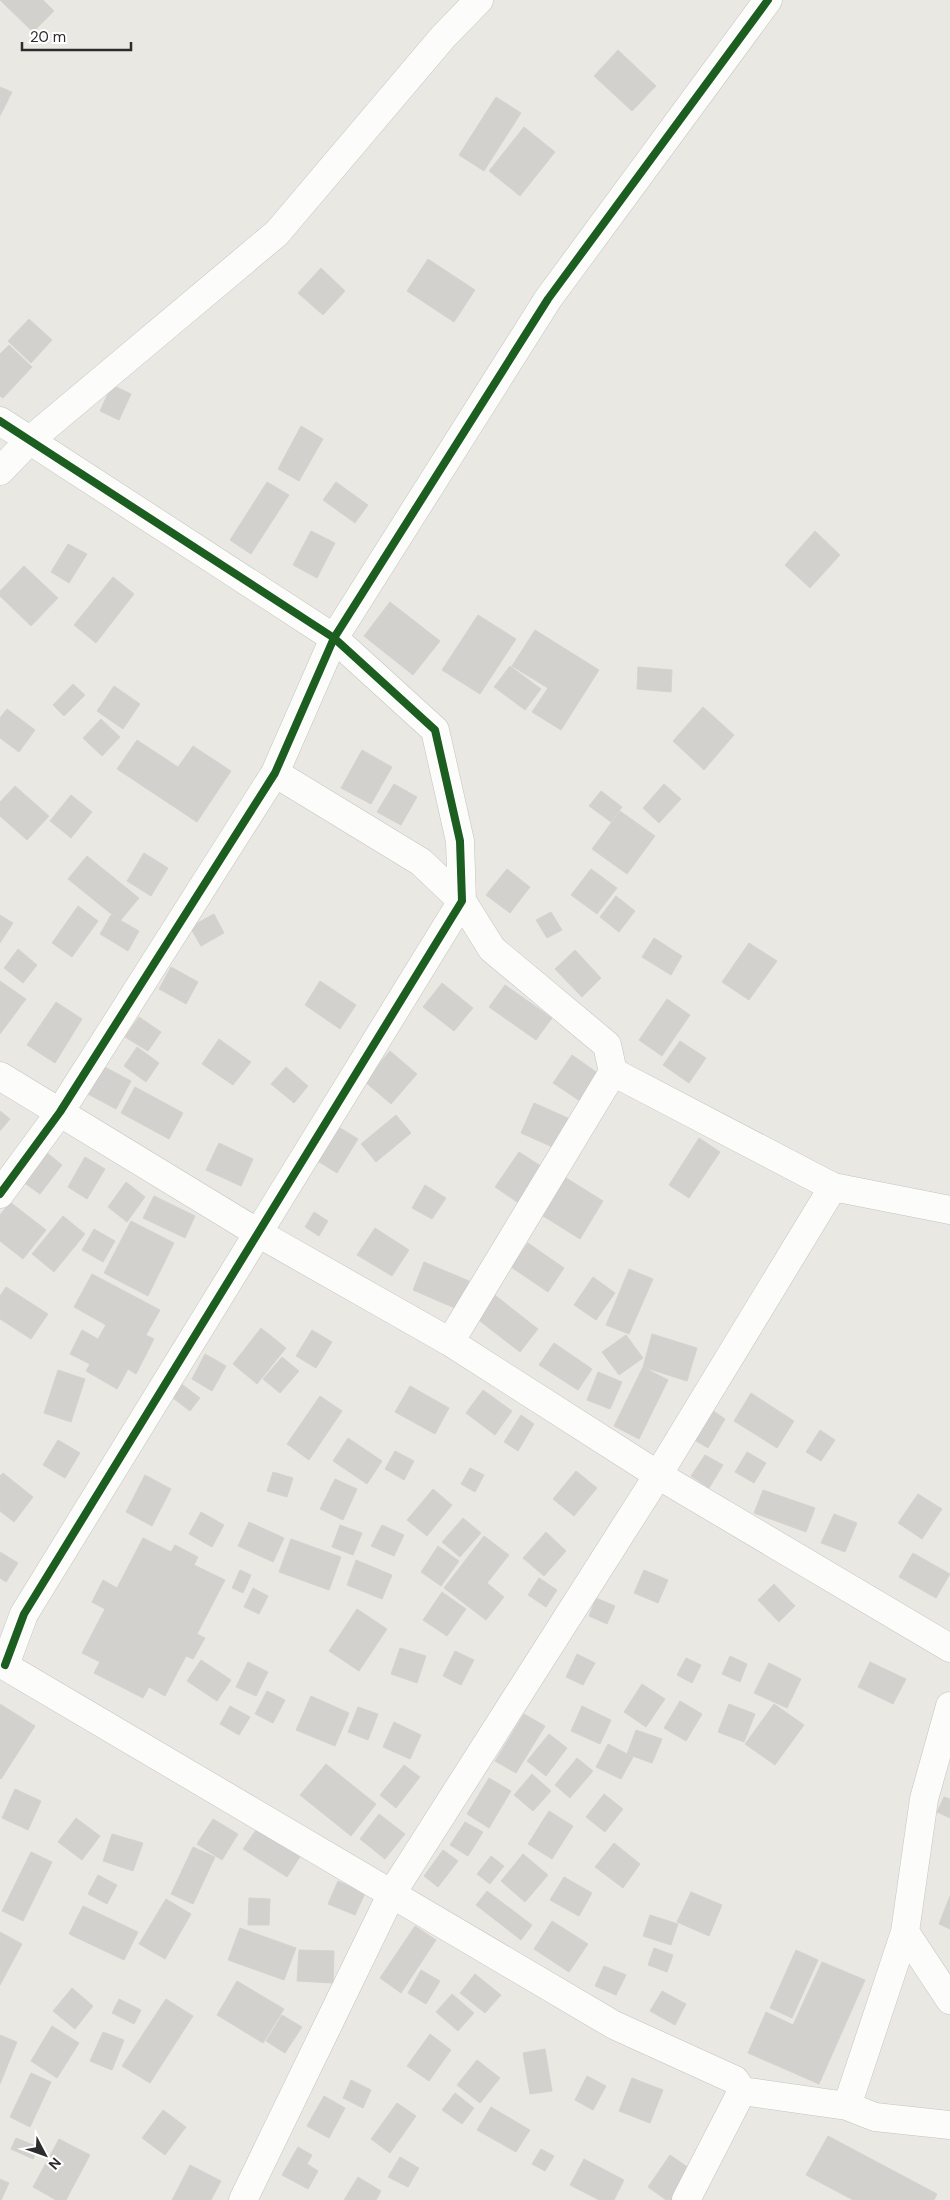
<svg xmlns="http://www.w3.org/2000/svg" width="950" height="2200" font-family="'DM Sans',sans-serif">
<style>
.building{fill:#d3d1ce;stroke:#d5d3cf}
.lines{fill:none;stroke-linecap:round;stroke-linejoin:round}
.minor-casing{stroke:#c4c3c3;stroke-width:29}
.minor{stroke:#fcfcfb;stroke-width:28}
.cycleway-casing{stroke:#fff;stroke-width:11}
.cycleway{stroke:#1b5e20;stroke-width:8}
</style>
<rect width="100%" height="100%" fill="#eae8e3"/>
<path class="building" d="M 0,0 L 43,0 L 54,11 L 33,32 Z
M 618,50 L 656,86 L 632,111 L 594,76 Z
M 0,87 L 12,92 L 0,116 Z
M 496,97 L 521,113 L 484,171 L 459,155 Z
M 524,127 L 555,152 L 520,196 L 489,171 Z
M 428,259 L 475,290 L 454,322 L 407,291 Z
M 321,268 L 345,291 L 323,315 L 298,293 Z
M 29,319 L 52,340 L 31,363 L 8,341 Z
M 9,345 L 32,367 L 3,398 L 0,396 L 0,354 Z
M 112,385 L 131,394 L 119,420 L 100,411 Z
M 301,426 L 323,439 L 299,481 L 278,469 Z
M 267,482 L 289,495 L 251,554 L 230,540 Z
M 336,482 L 368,505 L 355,523 L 323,500 Z
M 311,531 L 335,543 L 317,578 L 293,565 Z
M 815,531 L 840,555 L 810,588 L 785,565 Z
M 68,544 L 87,554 L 69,583 L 51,572 Z
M 24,566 L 58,598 L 31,626 L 0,596 L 0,591 Z
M 113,577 L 134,594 L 96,643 L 74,625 Z
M 390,602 L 440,641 L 413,675 L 364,636 Z
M 478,615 L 516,639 L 480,694 L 442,670 Z
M 535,630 L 599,670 L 561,730 L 532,712 L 548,688 L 512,666 Z
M 510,666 L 541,689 L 525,710 L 494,687 Z
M 638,667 L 672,670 L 671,692 L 637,689 Z
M 73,684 L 85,695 L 64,716 L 53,705 Z
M 114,686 L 140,704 L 123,729 L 97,711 Z
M 703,707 L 734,735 L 704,770 L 673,741 Z
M 7,709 L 35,730 L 19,752 L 0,738 L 0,718 Z
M 101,719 L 120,737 L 102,756 L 83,738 Z
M 137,740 L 178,767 L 193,746 L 231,771 L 197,822 L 117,769 Z
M 362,750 L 392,767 L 371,804 L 341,788 Z
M 394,784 L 417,797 L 401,825 L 377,812 Z
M 664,784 L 681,799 L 659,823 L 643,808 Z
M 15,786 L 49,816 L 27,840 L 0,816 L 0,802 Z
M 601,791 L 622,807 L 611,822 L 589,806 Z
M 71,795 L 92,812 L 71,838 L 50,821 Z
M 620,811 L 655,836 L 627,874 L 592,849 Z
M 144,853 L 168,868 L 151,896 L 127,881 Z
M 87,856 L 139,898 L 120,921 L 68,879 Z
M 507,869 L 530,887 L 510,913 L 486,895 Z
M 591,869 L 617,888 L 597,914 L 571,895 Z
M 616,896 L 635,911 L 619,932 L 600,917 Z
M 78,906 L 98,921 L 72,957 L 52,943 Z
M 551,912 L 562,930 L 547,938 L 536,920 Z
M 214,914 L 224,933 L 201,946 L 190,927 Z
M 0,915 L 13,923 L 0,943 Z
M 111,915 L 139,931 L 128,951 L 100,934 Z
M 654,938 L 682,956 L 671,975 L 642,957 Z
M 749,943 L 777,961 L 749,1000 L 722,982 Z
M 18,949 L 37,965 L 23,983 L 4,968 Z
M 575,950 L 601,978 L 582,997 L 555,969 Z
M 171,967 L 198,982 L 186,1004 L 159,989 Z
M 0,981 L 26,999 L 0,1034 Z
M 320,981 L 356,1005 L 340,1029 L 305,1005 Z
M 442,983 L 473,1008 L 454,1031 L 423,1007 Z
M 505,985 L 552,1018 L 536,1040 L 489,1007 Z
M 667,999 L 690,1015 L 662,1056 L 639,1040 Z
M 56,1002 L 82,1019 L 55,1063 L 27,1045 Z
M 139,1017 L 161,1032 L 148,1051 L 125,1037 Z
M 219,1039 L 251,1062 L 233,1085 L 202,1064 Z
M 680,1041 L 706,1058 L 689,1083 L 663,1065 Z
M 137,1047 L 159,1063 L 146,1082 L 124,1066 Z
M 390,1051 L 417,1074 L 391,1104 L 364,1081 Z
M 572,1055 L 599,1074 L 580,1101 L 553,1083 Z
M 101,1065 L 131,1081 L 116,1109 L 86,1093 Z
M 286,1067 L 308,1086 L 294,1103 L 271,1084 Z
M 135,1087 L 183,1113 L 169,1139 L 121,1113 Z
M 534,1103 L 570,1119 L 557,1149 L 521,1133 Z
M 0,1111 L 10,1119 L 0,1131 Z
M 396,1115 L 411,1133 L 376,1162 L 361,1144 Z
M 337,1126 L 358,1139 L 337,1173 L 316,1160 Z
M 699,1138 L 720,1152 L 689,1198 L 669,1185 Z
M 219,1143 L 253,1159 L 241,1186 L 206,1170 Z
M 46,1152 L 62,1165 L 40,1194 L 23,1182 Z
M 519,1152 L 544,1168 L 520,1204 L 495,1187 Z
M 85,1157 L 105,1169 L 87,1199 L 68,1187 Z
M 563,1176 L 603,1201 L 580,1239 L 540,1214 Z
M 126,1182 L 145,1197 L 127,1222 L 108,1207 Z
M 425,1185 L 446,1198 L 432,1219 L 412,1208 Z
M 154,1196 L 195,1216 L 185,1238 L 143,1218 Z
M 10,1202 L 46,1230 L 23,1259 L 0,1241 L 0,1215 Z
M 314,1212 L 328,1221 L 319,1236 L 305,1227 Z
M 63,1216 L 85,1234 L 54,1272 L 32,1254 Z
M 131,1221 L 174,1243 L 148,1296 L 104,1273 Z
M 375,1228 L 409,1250 L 392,1276 L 357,1255 Z
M 94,1229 L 115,1241 L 103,1262 L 82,1250 Z
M 528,1243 L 564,1268 L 548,1292 L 511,1267 Z
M 424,1262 L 469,1281 L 457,1309 L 413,1290 Z
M 629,1269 L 653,1279 L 629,1334 L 606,1325 Z
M 92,1274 L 160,1310 L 146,1335 L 154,1339 L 136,1374 L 128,1369 L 117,1389 L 86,1371 L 90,1364 L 70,1354 L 82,1330 L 98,1339 L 106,1325 L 74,1307 Z
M 593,1277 L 615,1293 L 596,1320 L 574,1305 Z
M 6,1287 L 48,1314 L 31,1339 L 0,1319 L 0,1296 Z
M 491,1292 L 538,1329 L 520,1352 L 472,1315 Z
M 261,1328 L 286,1348 L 257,1384 L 233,1364 Z
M 312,1330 L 332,1342 L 316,1368 L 296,1356 Z
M 652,1334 L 697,1348 L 687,1381 L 643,1367 Z
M 626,1335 L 643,1358 L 619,1375 L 602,1352 Z
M 554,1343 L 592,1369 L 578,1390 L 539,1365 Z
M 205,1354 L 226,1366 L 212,1391 L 192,1379 Z
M 282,1357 L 299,1371 L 280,1393 L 263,1379 Z
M 643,1367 L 668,1380 L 639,1439 L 614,1426 Z
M 58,1370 L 85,1379 L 71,1422 L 44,1413 Z
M 598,1372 L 622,1382 L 610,1409 L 587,1400 Z
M 179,1382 L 200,1398 L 190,1411 L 169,1395 Z
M 410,1386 L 449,1408 L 435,1434 L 395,1412 Z
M 483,1390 L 512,1411 L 495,1435 L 466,1413 Z
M 751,1393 L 794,1421 L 777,1448 L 734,1421 Z
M 320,1396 L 342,1411 L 309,1460 L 287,1444 Z
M 709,1408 L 725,1419 L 708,1448 L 691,1438 Z
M 521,1415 L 534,1424 L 518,1451 L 504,1442 Z
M 820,1430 L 835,1440 L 821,1461 L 806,1452 Z
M 348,1438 L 382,1461 L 367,1484 L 333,1461 Z
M 58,1440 L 80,1453 L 65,1478 L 43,1465 Z
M 395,1451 L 414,1461 L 404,1480 L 385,1469 Z
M 747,1452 L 766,1463 L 754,1483 L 735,1472 Z
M 705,1455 L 723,1465 L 709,1488 L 691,1476 Z
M 470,1468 L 484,1475 L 475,1492 L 461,1484 Z
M 576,1471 L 597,1488 L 574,1516 L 553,1499 Z
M 273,1472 L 293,1478 L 287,1497 L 267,1491 Z
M 3,1473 L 33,1497 L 14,1522 L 0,1511 L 0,1476 Z
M 145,1475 L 171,1489 L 152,1526 L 126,1512 Z
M 335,1479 L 357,1489 L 343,1520 L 320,1509 Z
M 433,1489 L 452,1505 L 427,1536 L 407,1520 Z
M 763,1490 L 815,1508 L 806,1532 L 754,1513 Z
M 918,1494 L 942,1509 L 922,1539 L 898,1523 Z
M 201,1512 L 224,1525 L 212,1547 L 189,1534 Z
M 834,1514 L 857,1523 L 845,1552 L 821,1543 Z
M 463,1518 L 481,1533 L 460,1557 L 442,1542 Z
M 249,1522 L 284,1538 L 273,1562 L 238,1546 Z
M 340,1525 L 362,1533 L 353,1555 L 332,1547 Z
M 382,1525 L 404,1535 L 394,1556 L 371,1546 Z
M 546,1532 L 566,1551 L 544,1576 L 523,1558 Z
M 484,1536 L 509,1555 L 487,1583 L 504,1597 L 486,1620 L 444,1588 Z
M 143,1538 L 171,1552 L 175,1545 L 198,1557 L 194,1565 L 225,1580 L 197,1634 L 205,1638 L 193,1659 L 186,1656 L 165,1696 L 149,1687 L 143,1698 L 94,1673 L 100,1662 L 82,1653 L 105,1609 L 92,1602 L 103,1580 L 117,1588 Z
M 291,1539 L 341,1557 L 329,1590 L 279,1572 Z
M 438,1546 L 459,1561 L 441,1586 L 421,1572 Z
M 0,1552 L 18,1563 L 6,1582 L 0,1578 Z
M 913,1553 L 950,1574 L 936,1598 L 899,1577 Z
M 356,1560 L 392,1575 L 382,1599 L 347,1585 Z
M 240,1570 L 251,1575 L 243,1593 L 232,1588 Z
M 644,1570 L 668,1580 L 658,1603 L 634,1593 Z
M 539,1578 L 557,1590 L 546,1607 L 528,1595 Z
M 774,1584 L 795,1606 L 779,1622 L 758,1600 Z
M 253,1588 L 268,1596 L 259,1614 L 244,1607 Z
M 442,1592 L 466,1609 L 447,1636 L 423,1620 Z
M 596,1598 L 615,1606 L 607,1624 L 589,1616 Z
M 357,1609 L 387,1629 L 359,1671 L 329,1651 Z
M 400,1648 L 426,1656 L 417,1683 L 391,1674 Z
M 455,1651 L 474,1660 L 461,1685 L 443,1676 Z
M 577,1654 L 595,1663 L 583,1685 L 566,1677 Z
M 730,1656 L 747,1664 L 740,1682 L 722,1674 Z
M 686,1658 L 701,1665 L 692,1683 L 677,1675 Z
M 201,1660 L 231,1680 L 217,1701 L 187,1681 Z
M 248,1662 L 268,1672 L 256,1696 L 236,1687 Z
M 870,1662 L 906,1679 L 893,1704 L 858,1687 Z
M 769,1663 L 801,1679 L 787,1708 L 754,1693 Z
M 642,1684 L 665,1699 L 646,1727 L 624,1712 Z
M 267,1691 L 285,1700 L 273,1723 L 255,1714 Z
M 311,1696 L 349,1713 L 335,1746 L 296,1730 Z
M 680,1701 L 702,1714 L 686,1741 L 664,1728 Z
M 0,1704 L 35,1726 L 1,1779 L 0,1778 Z
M 729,1704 L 755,1714 L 744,1742 L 718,1732 Z
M 774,1704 L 804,1725 L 775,1765 L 745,1744 Z
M 230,1706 L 250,1717 L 239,1735 L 220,1724 Z
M 582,1706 L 611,1720 L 600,1744 L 571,1731 Z
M 358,1707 L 378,1714 L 368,1740 L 348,1732 Z
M 524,1714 L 545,1726 L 516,1773 L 495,1761 Z
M 394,1722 L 421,1735 L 410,1759 L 383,1747 Z
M 636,1730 L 662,1739 L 652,1763 L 627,1754 Z
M 549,1734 L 567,1748 L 546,1776 L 527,1761 Z
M 608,1744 L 633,1757 L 621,1779 L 596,1767 Z
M 577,1758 L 593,1771 L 570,1798 L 555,1785 Z
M 326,1764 L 376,1804 L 351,1836 L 300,1795 Z
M 404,1765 L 420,1777 L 396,1808 L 380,1795 Z
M 532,1774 L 551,1791 L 533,1811 L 514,1795 Z
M 489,1778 L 511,1791 L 489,1828 L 467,1814 Z
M 15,1789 L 41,1801 L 28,1830 L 2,1818 Z
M 604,1794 L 623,1809 L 605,1832 L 586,1817 Z
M 944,1797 L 950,1799 L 950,1818 L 937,1812 Z
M 549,1811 L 573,1826 L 552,1859 L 528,1844 Z
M 379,1814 L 405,1834 L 385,1859 L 360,1839 Z
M 76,1818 L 100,1836 L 82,1860 L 58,1842 Z
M 213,1819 L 238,1834 L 222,1860 L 197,1844 Z
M 465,1822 L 483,1832 L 468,1856 L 450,1845 Z
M 260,1824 L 303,1852 L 287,1877 L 243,1849 Z
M 112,1834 L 143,1843 L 133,1871 L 103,1861 Z
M 614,1843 L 640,1864 L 623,1888 L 595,1867 Z
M 193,1847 L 215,1857 L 193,1904 L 171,1894 Z
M 443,1850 L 458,1861 L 438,1887 L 424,1876 Z
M 31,1852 L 52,1862 L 23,1921 L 2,1911 Z
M 523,1854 L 548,1875 L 525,1902 L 501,1881 Z
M 491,1856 L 504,1866 L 490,1884 L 477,1874 Z
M 98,1875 L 117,1885 L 107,1904 L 88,1894 Z
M 564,1877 L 592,1893 L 579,1916 L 550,1900 Z
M 338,1881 L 365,1893 L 355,1915 L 328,1904 Z
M 487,1891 L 532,1925 L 521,1940 L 476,1905 Z
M 691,1892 L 722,1905 L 709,1936 L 677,1922 Z
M 950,1896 L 950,1929 L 939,1924 Z
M 249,1898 L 270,1899 L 269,1925 L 248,1925 Z
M 166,1899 L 191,1914 L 165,1959 L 139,1944 Z
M 83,1906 L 138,1932 L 124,1960 L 69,1934 Z
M 650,1915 L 678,1924 L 671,1945 L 643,1936 Z
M 552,1921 L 588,1944 L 569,1972 L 534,1949 Z
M 415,1926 L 436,1940 L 401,1993 L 380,1978 Z
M 240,1928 L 296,1948 L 284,1980 L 228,1960 Z
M 0,1932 L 22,1944 L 0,1985 Z
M 654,1948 L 673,1955 L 667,1972 L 648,1965 Z
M 299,1950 L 334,1951 L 333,1983 L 297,1981 Z
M 796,1950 L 818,1960 L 792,2018 L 770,2008 Z
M 822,1962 L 865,1980 L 819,2084 L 748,2053 L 766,2012 L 793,2025 Z
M 604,1966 L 626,1975 L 616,1995 L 595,1986 Z
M 421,1970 L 440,1981 L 426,2004 L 408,1993 Z
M 475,1974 L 501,1995 L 485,2013 L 460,1993 Z
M 237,1981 L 284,2009 L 263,2043 L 217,2015 Z
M 72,1988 L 93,2006 L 75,2029 L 53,2011 Z
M 662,1991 L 686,2004 L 675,2025 L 650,2011 Z
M 452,1994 L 474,2013 L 458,2031 L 436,2012 Z
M 119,1999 L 141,2010 L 134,2024 L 112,2013 Z
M 166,1999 L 193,2016 L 150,2083 L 122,2066 Z
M 282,2015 L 302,2027 L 285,2053 L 266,2041 Z
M 52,2026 L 79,2043 L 57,2078 L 31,2061 Z
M 103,2032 L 124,2040 L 112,2070 L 90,2061 Z
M 430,2034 L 451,2050 L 429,2081 L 407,2066 Z
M 0,2035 L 17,2042 L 0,2084 Z
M 545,2049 L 552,2091 L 530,2094 L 523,2053 Z
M 477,2060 L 500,2078 L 480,2103 L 457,2085 Z
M 31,2073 L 51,2082 L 30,2127 L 10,2117 Z
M 587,2076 L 606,2086 L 593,2110 L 575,2100 Z
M 632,2078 L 663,2090 L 650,2123 L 619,2111 Z
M 351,2080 L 371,2090 L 363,2108 L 343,2098 Z
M 455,2093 L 474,2108 L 462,2124 L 442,2110 Z
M 324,2096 L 345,2108 L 329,2138 L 307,2126 Z
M 397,2103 L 416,2116 L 390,2153 L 371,2139 Z
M 491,2107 L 530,2130 L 516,2152 L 477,2130 Z
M 163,2110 L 186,2127 L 165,2155 L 142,2138 Z
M 828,2136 L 937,2194 L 934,2200 L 853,2200 L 806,2175 Z
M 16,2138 L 38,2147 L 33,2159 L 11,2149 Z
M 59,2139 L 90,2155 L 66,2200 L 56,2200 L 33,2187 Z
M 298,2147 L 312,2155 L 307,2164 L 318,2171 L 308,2189 L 282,2175 Z
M 541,2149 L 554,2156 L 545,2171 L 532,2164 Z
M 670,2155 L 696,2173 L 678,2200 L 666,2200 L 648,2187 Z
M 400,2157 L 419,2168 L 408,2187 L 388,2177 Z
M 584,2159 L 624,2180 L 614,2200 L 599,2200 L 570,2185 Z
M 190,2165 L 221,2181 L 211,2200 L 172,2200 Z
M 358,2177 L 381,2191 L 376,2200 L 344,2200 Z
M 0,2179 L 9,2183 L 1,2200 L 0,2200 Z"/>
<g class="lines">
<g class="minor-casing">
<path id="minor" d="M 0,421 L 334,638 L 435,730 L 460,841 L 462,901 L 24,1614 L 5,1665
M 0,471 L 29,441 L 277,233 L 443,37 L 479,0
M 275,773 L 421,862 L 462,901 L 492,949 L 607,1045 L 613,1072 L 833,1187 L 950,1210
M 0,1076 L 258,1233 L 450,1342 L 658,1475 L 950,1648
M 0,1194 L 60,1112 L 275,773 L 334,638 L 548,299 L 768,0
M 450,1342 L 613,1072
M 0,1663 L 614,2025 L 735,2080 L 742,2091 L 847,2106 L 875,2117 L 950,2125
M 905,1932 L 950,2000
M 847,2106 L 905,1932 L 924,1799 L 950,1706
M 243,2200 L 392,1893 L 658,1475 L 833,1187
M 686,2200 L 742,2091"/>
</g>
<use href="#minor" class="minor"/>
<g class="cycleway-casing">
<path id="cycleway" d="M 0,421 L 334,638 L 435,730 L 460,841 L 462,901 L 24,1614 L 5,1665
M 0,1194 L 60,1112 L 275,773 L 334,638 L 548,299 L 768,0"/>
</g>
<use href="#cycleway" class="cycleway"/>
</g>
<g transform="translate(45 2155) rotate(131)" stroke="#ffffff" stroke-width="4" paint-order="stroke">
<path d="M0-4L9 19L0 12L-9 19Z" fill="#2c2c2c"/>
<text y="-8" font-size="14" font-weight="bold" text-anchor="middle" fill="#2c2c2c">N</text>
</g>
<path d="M22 42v8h109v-8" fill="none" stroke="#2c2c2c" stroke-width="2.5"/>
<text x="30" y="42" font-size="15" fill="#2c2c2c" stroke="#ffffff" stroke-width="4" paint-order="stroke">20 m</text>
</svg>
